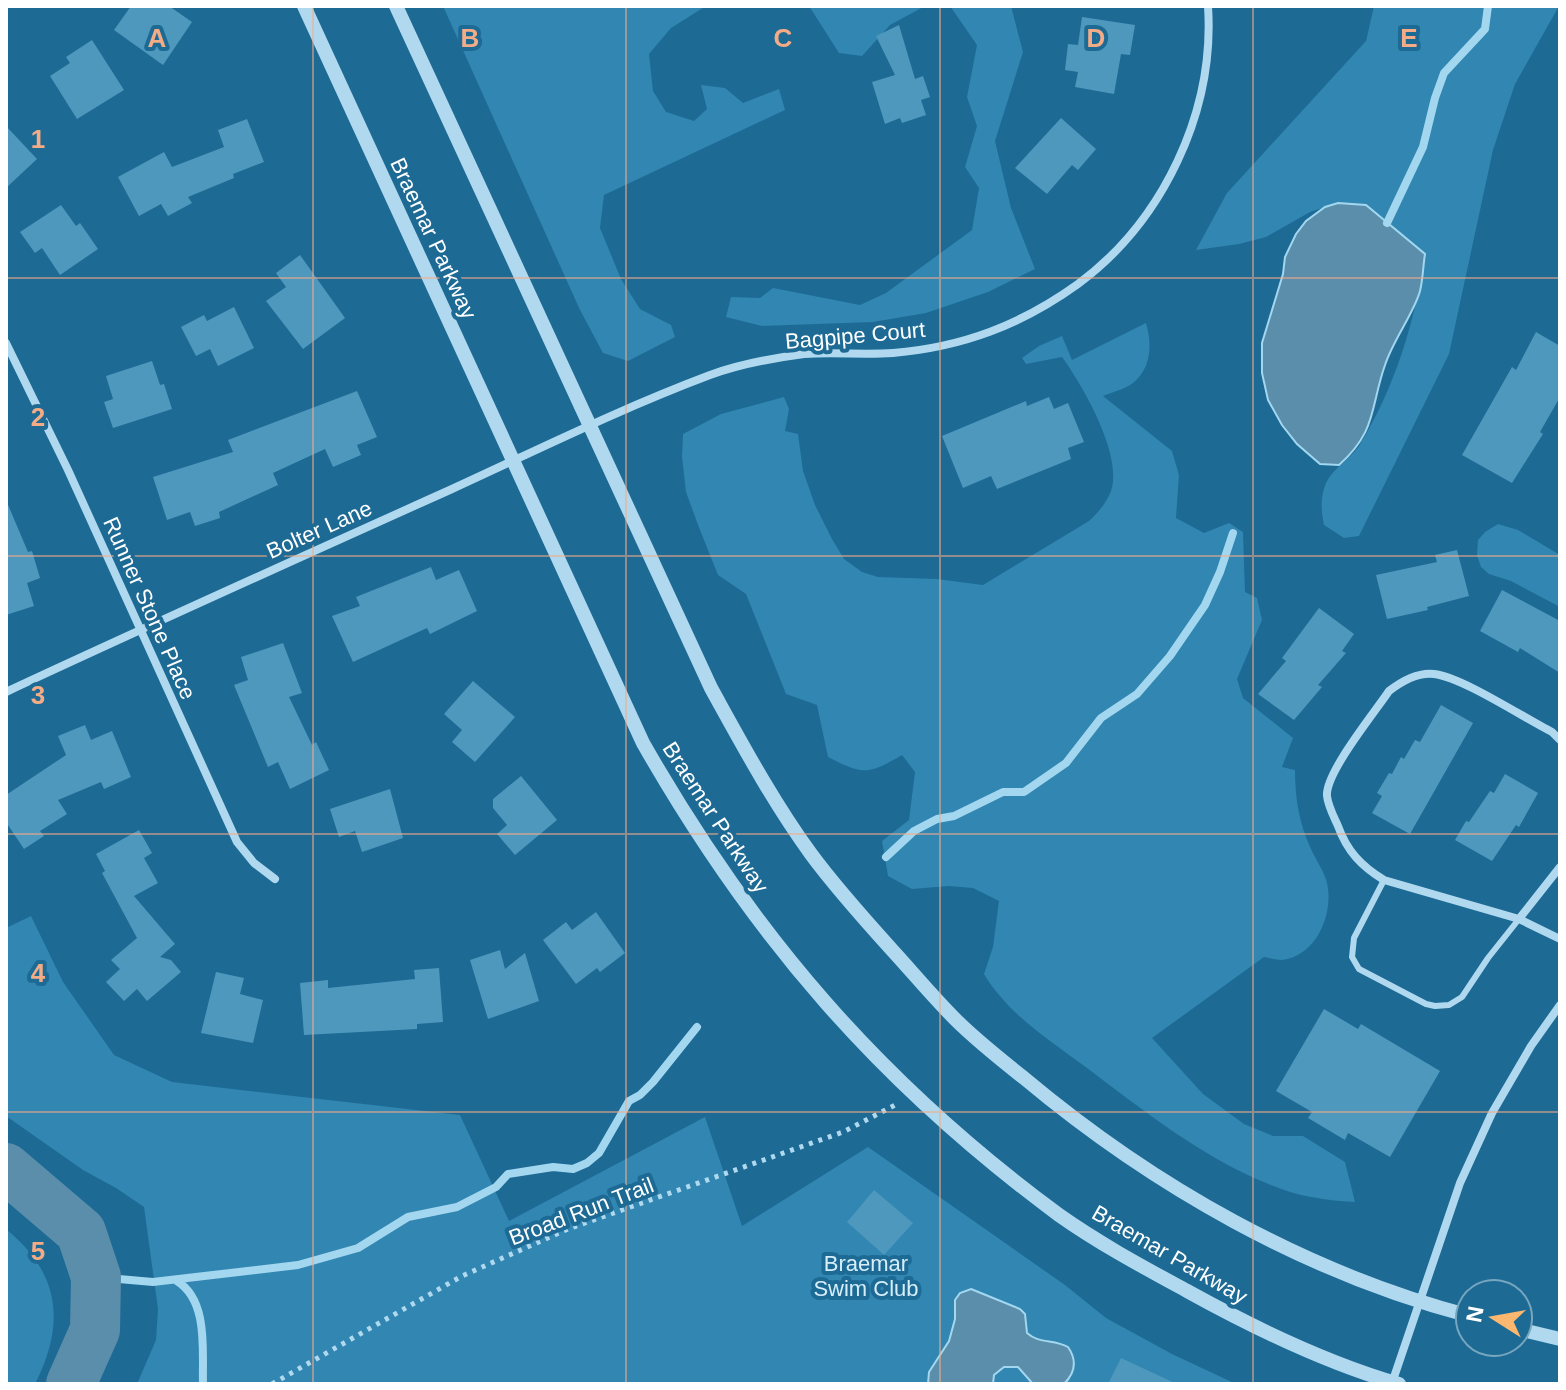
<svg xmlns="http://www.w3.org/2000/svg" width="1566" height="1390" font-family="Helvetica,sans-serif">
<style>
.green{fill:#3186b2}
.water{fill:#5b8eaa;stroke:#a3d7f0;stroke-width:2}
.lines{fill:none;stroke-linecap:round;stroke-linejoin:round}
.stream{stroke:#a3d7f0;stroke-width:8}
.river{stroke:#5b8eaa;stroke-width:50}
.building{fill:#4e98be}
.path{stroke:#b0d9ef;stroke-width:5;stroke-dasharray:4 6;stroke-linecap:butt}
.service{stroke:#b0d9ef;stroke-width:6}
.minor{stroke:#b0d9ef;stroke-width:8}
.tertiary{stroke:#b0d9ef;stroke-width:14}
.grid{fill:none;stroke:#f4ac86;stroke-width:2;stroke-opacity:0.55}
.labels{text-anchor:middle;stroke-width:8;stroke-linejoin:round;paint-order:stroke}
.street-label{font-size:22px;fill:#fff;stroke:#1d6a95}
.park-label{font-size:22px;fill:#d6eefa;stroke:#1d6a95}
.grid-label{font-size:26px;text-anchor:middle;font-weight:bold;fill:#f4ac86;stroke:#1d6a95;stroke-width:8;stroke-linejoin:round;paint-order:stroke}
</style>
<rect width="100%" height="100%" fill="#1d6a95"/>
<path class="green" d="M 443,6 L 706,6 L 671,28 L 649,54 L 653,91 L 666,112 L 694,121 L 707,109 L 701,85 L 725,88 L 743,103 L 779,89 L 785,110 L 604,195 L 600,228 L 621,279 L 640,309 L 671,325 L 675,337 L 628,361 L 603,353 L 580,310 Z
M 809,6 L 925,6 L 890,25 L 862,56 L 839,53 Z
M 950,6 L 1011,6 L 1023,52 L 995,141 L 1011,208 L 1035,269 L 988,292 L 926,313 L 873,322 L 762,326 L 726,317 L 731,297 L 760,298 L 773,288 L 860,305 L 886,293 L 972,230 L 979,188 L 965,167 L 977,126 L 967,97 L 977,45 Z
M 1374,6 L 1559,6 L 1515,84 L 1493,150 L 1449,354 L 1359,536 L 1344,538 L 1324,525 C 1321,510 1320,497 1326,483 C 1334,467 1350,459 1359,446 C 1394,390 1416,319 1425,254 L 1404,237 L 1338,203 L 1310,212 L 1266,237 L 1239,244 L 1196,250 L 1227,193 L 1366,41 Z
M 1146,323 C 1152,343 1152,368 1133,383 C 1126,389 1112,392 1103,396 L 1172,451 L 1179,475 L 1176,518 L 1204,533 L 1229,523 L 1243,532 L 1245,592 L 1257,598 L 1262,620 L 1237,679 L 1243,698 L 1293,738 L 1282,767 L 1295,770 C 1295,798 1299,823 1311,849 C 1316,860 1324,871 1327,883 C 1334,913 1317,956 1282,960 C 1277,960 1269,958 1264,957 L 1152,1038 L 1203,1094 L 1244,1124 L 1273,1136 L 1303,1136 L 1345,1162 L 1355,1202 C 1321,1200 1297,1196 1266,1183 C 1200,1156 1143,1110 1087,1068 C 1049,1040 1008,1014 984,974 L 993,947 L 999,901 L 973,888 L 949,886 L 912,889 L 888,876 L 882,841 L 909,820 L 915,772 L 902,755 C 868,775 863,775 828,757 L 817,705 L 786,694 L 746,594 L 718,575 L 698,525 L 686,492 L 682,457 L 683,434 L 721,414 L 784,397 L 789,409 L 785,431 L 798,434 L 803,471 L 815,505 L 832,539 L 844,559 L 862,572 L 878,577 L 937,579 L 983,585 L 1089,521 C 1099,512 1106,503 1111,491 C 1123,455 1083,386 1062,357 L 1026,364 L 1022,358 L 1039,346 L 1062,336 L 1072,360 Z
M 1498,524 L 1518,530 L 1560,555 L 1560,607 L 1511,581 L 1489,574 L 1481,567 L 1477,555 L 1478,540 L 1485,532 Z
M 31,916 L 63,982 L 114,1055 L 172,1082 L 460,1115 L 509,1221 L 705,1117 L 742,1226 L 868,1147 L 1065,1285 L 1106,1318 L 1172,1354 L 1236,1384 L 137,1384 L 156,1340 L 158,1309 L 144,1207 L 116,1188 L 83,1170 L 6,1116 L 6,928 Z
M 6,1229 C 60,1273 66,1323 35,1384 L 6,1384 Z"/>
<path class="water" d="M 1338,203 L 1366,205 L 1425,254 C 1423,266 1423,279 1420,291 C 1414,313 1393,340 1385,365 C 1370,408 1377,431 1339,465 L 1320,464 L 1297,444 L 1282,425 L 1268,400 L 1262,373 L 1262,343 L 1283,274 L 1285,257 L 1296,234 L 1306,221 L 1325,207 Z
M 971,1289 L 1020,1309 L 1025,1314 L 1027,1333 C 1039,1344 1054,1339 1068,1347 C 1077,1360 1076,1372 1064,1384 L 1033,1384 L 1018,1367 L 1004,1367 L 994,1375 L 993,1384 L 928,1384 L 929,1372 L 949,1341 L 955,1319 L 955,1300 L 960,1293 Z"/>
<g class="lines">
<path class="stream" d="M 1387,223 L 1423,147 L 1435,98 L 1444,73 L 1485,29 L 1488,6
M 886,857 L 914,831 L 937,819 L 954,816 L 1003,792 L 1024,792 L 1066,763 L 1101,718 L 1137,694 L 1170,656 L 1205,605 L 1220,572 L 1233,533
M 96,1277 L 153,1282 L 298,1265 L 358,1248 L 408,1217 L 457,1207 L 496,1187 L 508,1174 L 553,1167 L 573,1169 L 587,1163 L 599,1153 L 629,1101 L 640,1095 L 653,1082 L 697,1027
M 177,1281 C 209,1301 202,1352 203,1384"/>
<path class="river" d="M 6,1168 L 81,1232 L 96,1277 L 95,1330 L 71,1384"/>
</g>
<path class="building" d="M 131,6 L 169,6 L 192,22 L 163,65 L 114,30 Z
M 1082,17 L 1135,25 L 1130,55 L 1121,54 L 1114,94 L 1075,87 L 1078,72 L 1065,70 L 1068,44 L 1078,45 Z
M 899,25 L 915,79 L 923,76 L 930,97 L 921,100 L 926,115 L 902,123 L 900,118 L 885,124 L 872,82 L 895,75 L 876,36 Z
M 92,40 L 124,90 L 77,119 L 50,76 L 70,63 L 66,57 Z
M 1061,118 L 1096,149 L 1078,170 L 1072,165 L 1047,194 L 1015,168 Z
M 247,119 L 264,162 L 233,174 L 234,178 L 188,197 L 192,203 L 168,216 L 161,204 L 139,216 L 118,177 L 164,152 L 172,167 L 224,147 L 218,130 Z
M 6,126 L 37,159 L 6,188 Z
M 61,205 L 76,226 L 80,223 L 98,249 L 60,275 L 42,248 L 35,253 L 20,232 Z
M 300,255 L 345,318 L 303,349 L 266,301 L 286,287 L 276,273 Z
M 234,307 L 254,348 L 218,366 L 210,349 L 196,356 L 181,327 L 204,315 L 207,321 Z
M 1536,332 L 1560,346 L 1560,397 L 1540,432 L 1543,434 L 1512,483 L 1462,455 L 1512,367 L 1516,370 Z
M 152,361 L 160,385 L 164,384 L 172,409 L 113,428 L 104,402 L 113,399 L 106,376 Z
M 357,391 L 377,437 L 357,445 L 361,455 L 333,467 L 325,449 L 273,473 L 278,485 L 219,512 L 220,518 L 195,526 L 190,512 L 167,520 L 153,477 L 233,452 L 228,440 Z
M 1049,397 L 1054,409 L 1068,403 L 1084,442 L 1068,448 L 1071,459 L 997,489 L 991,476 L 963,488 L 942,436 L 1026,401 L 1027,406 Z
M 6,500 L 28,552 L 32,551 L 40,578 L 27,583 L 34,606 L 6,615 Z
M 1457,550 L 1469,596 L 1427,607 L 1428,610 L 1387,619 L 1376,575 L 1437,562 L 1435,555 Z
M 431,567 L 436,580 L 459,570 L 477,611 L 430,634 L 427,628 L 353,662 L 332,616 L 360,606 L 356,597 Z
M 1502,590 L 1560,621 L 1560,673 L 1520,648 L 1518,652 L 1480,631 Z
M 1319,608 L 1354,634 L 1342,651 L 1346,653 L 1318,685 L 1322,687 L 1294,720 L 1258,694 L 1286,661 L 1282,658 Z
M 283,643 L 302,693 L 289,697 L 312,745 L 316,742 L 329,770 L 290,789 L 278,762 L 268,767 L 234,685 L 248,680 L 241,657 Z
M 473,681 L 515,717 L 475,762 L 452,742 L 462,730 L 444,714 Z
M 1441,705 L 1473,723 L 1410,834 L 1372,813 L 1382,796 L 1377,793 L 1389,773 L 1392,774 L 1401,757 L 1404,759 L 1415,740 L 1420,742 Z
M 85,725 L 91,740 L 112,731 L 131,777 L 104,789 L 101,782 L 58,800 L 67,814 L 40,831 L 44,836 L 24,849 L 6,822 L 6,795 L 66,755 L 58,736 Z
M 1505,774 L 1538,793 L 1519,827 L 1516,825 L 1492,861 L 1455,840 L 1466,821 L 1469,822 L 1490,791 L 1494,793 Z
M 521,776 L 557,820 L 515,855 L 497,834 L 507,825 L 493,808 L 493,799 Z
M 390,789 L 403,838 L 362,852 L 355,831 L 339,837 L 330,809 Z
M 139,830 L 152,853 L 144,858 L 158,883 L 134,896 L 175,944 L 160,957 L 171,960 L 181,972 L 147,1001 L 137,989 L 124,1001 L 106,982 L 120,969 L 111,960 L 137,938 L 102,873 L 105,871 L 96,854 Z
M 596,912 L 625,953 L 600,972 L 597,968 L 576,984 L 543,940 L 566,922 L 572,930 Z
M 500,950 L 505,969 L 525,953 L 539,1001 L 488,1019 L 470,960 Z
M 439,968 L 443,1022 L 417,1024 L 417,1029 L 304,1035 L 300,983 L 328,980 L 328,988 L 415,979 L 414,970 Z
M 216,972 L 244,978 L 240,994 L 263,1000 L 253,1043 L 201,1033 Z
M 1324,1009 L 1358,1029 L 1361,1024 L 1440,1071 L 1390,1157 L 1348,1133 L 1345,1140 L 1308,1118 L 1312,1112 L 1276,1091 Z
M 874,1190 L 913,1223 L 884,1255 L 847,1222 Z
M 1121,1358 L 1177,1384 L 1108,1384 Z"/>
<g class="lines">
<path class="path" d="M 272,1384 L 462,1276 L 568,1229 L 843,1132 L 899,1103"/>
<path class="service" d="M 1384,880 L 1354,938 L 1352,957 L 1359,969 L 1426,1004 L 1435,1006 L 1449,1005 L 1462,997 L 1488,958 L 1519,919"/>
<path class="minor" d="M 6,343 L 68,470 L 237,842 L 254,863 L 275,879
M 6,692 C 154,623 303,556 452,489 C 537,450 622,408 710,375 C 740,364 773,358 804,354 C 834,352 864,355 893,353 C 963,347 1021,325 1078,284 C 1163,221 1215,112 1208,6
M 1560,740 L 1552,732 C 1524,718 1462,677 1434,674 C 1417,672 1402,681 1389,691 C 1375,712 1325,773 1327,796 C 1328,806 1334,817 1338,826 C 1347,851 1361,866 1384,880 L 1519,919 L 1560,939
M 1519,919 L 1560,867
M 1392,1383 L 1460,1183 L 1492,1113 L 1531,1046 L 1560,1005"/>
<path class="tertiary" d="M 304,6 L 643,743 C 753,936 880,1083 1059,1215 C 1100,1244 1145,1268 1189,1292 C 1256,1329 1326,1363 1399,1384
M 396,6 L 711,688 C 742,744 773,802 811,854 C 836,888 865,920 893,951 C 914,974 933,997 955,1019 C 976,1040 1000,1059 1024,1078 C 1153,1186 1306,1273 1470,1316
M 1518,1329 L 1560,1339"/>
</g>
<path class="grid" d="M 313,6 L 313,1384M 626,6 L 626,1384M 940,6 L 940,1384M 1253,6 L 1253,1384M 6,278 L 1560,278M 6,556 L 1560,556M 6,834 L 1560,834M 6,1112 L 1560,1112"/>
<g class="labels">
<g class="street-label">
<text transform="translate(434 238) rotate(65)" y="8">Braemar Parkway</text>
<text transform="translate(855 335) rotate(-5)" y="8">Bagpipe Court</text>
<text transform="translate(319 529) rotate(-24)" y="8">Bolter Lane</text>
<text transform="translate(150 608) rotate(66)" y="8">Runner Stone Place</text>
<text transform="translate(716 817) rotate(57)" y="8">Braemar Parkway</text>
<text transform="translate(581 1211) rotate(-21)" y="8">Broad Run Trail</text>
<text transform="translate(1170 1254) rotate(30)" y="8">Braemar Parkway</text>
</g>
<g class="park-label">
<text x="866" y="1271">Braemar<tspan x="866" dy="25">Swim Club</tspan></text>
</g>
</g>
<g class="grid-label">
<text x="157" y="47">A</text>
<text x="470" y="47">B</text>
<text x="783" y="47">C</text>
<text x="1096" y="47">D</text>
<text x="1409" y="47">E</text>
<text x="38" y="148">1</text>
<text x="38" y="426">2</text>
<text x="38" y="704">3</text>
<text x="38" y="982">4</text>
<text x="38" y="1260">5</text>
</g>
<rect width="1566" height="1390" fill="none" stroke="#ffffff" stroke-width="16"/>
<g transform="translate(1494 1318) rotate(281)"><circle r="38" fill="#1d6a95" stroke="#77a6bf" stroke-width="2"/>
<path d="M0-6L14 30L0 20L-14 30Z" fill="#feb76e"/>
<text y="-12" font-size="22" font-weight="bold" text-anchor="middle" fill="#ffffff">N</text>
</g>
</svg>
